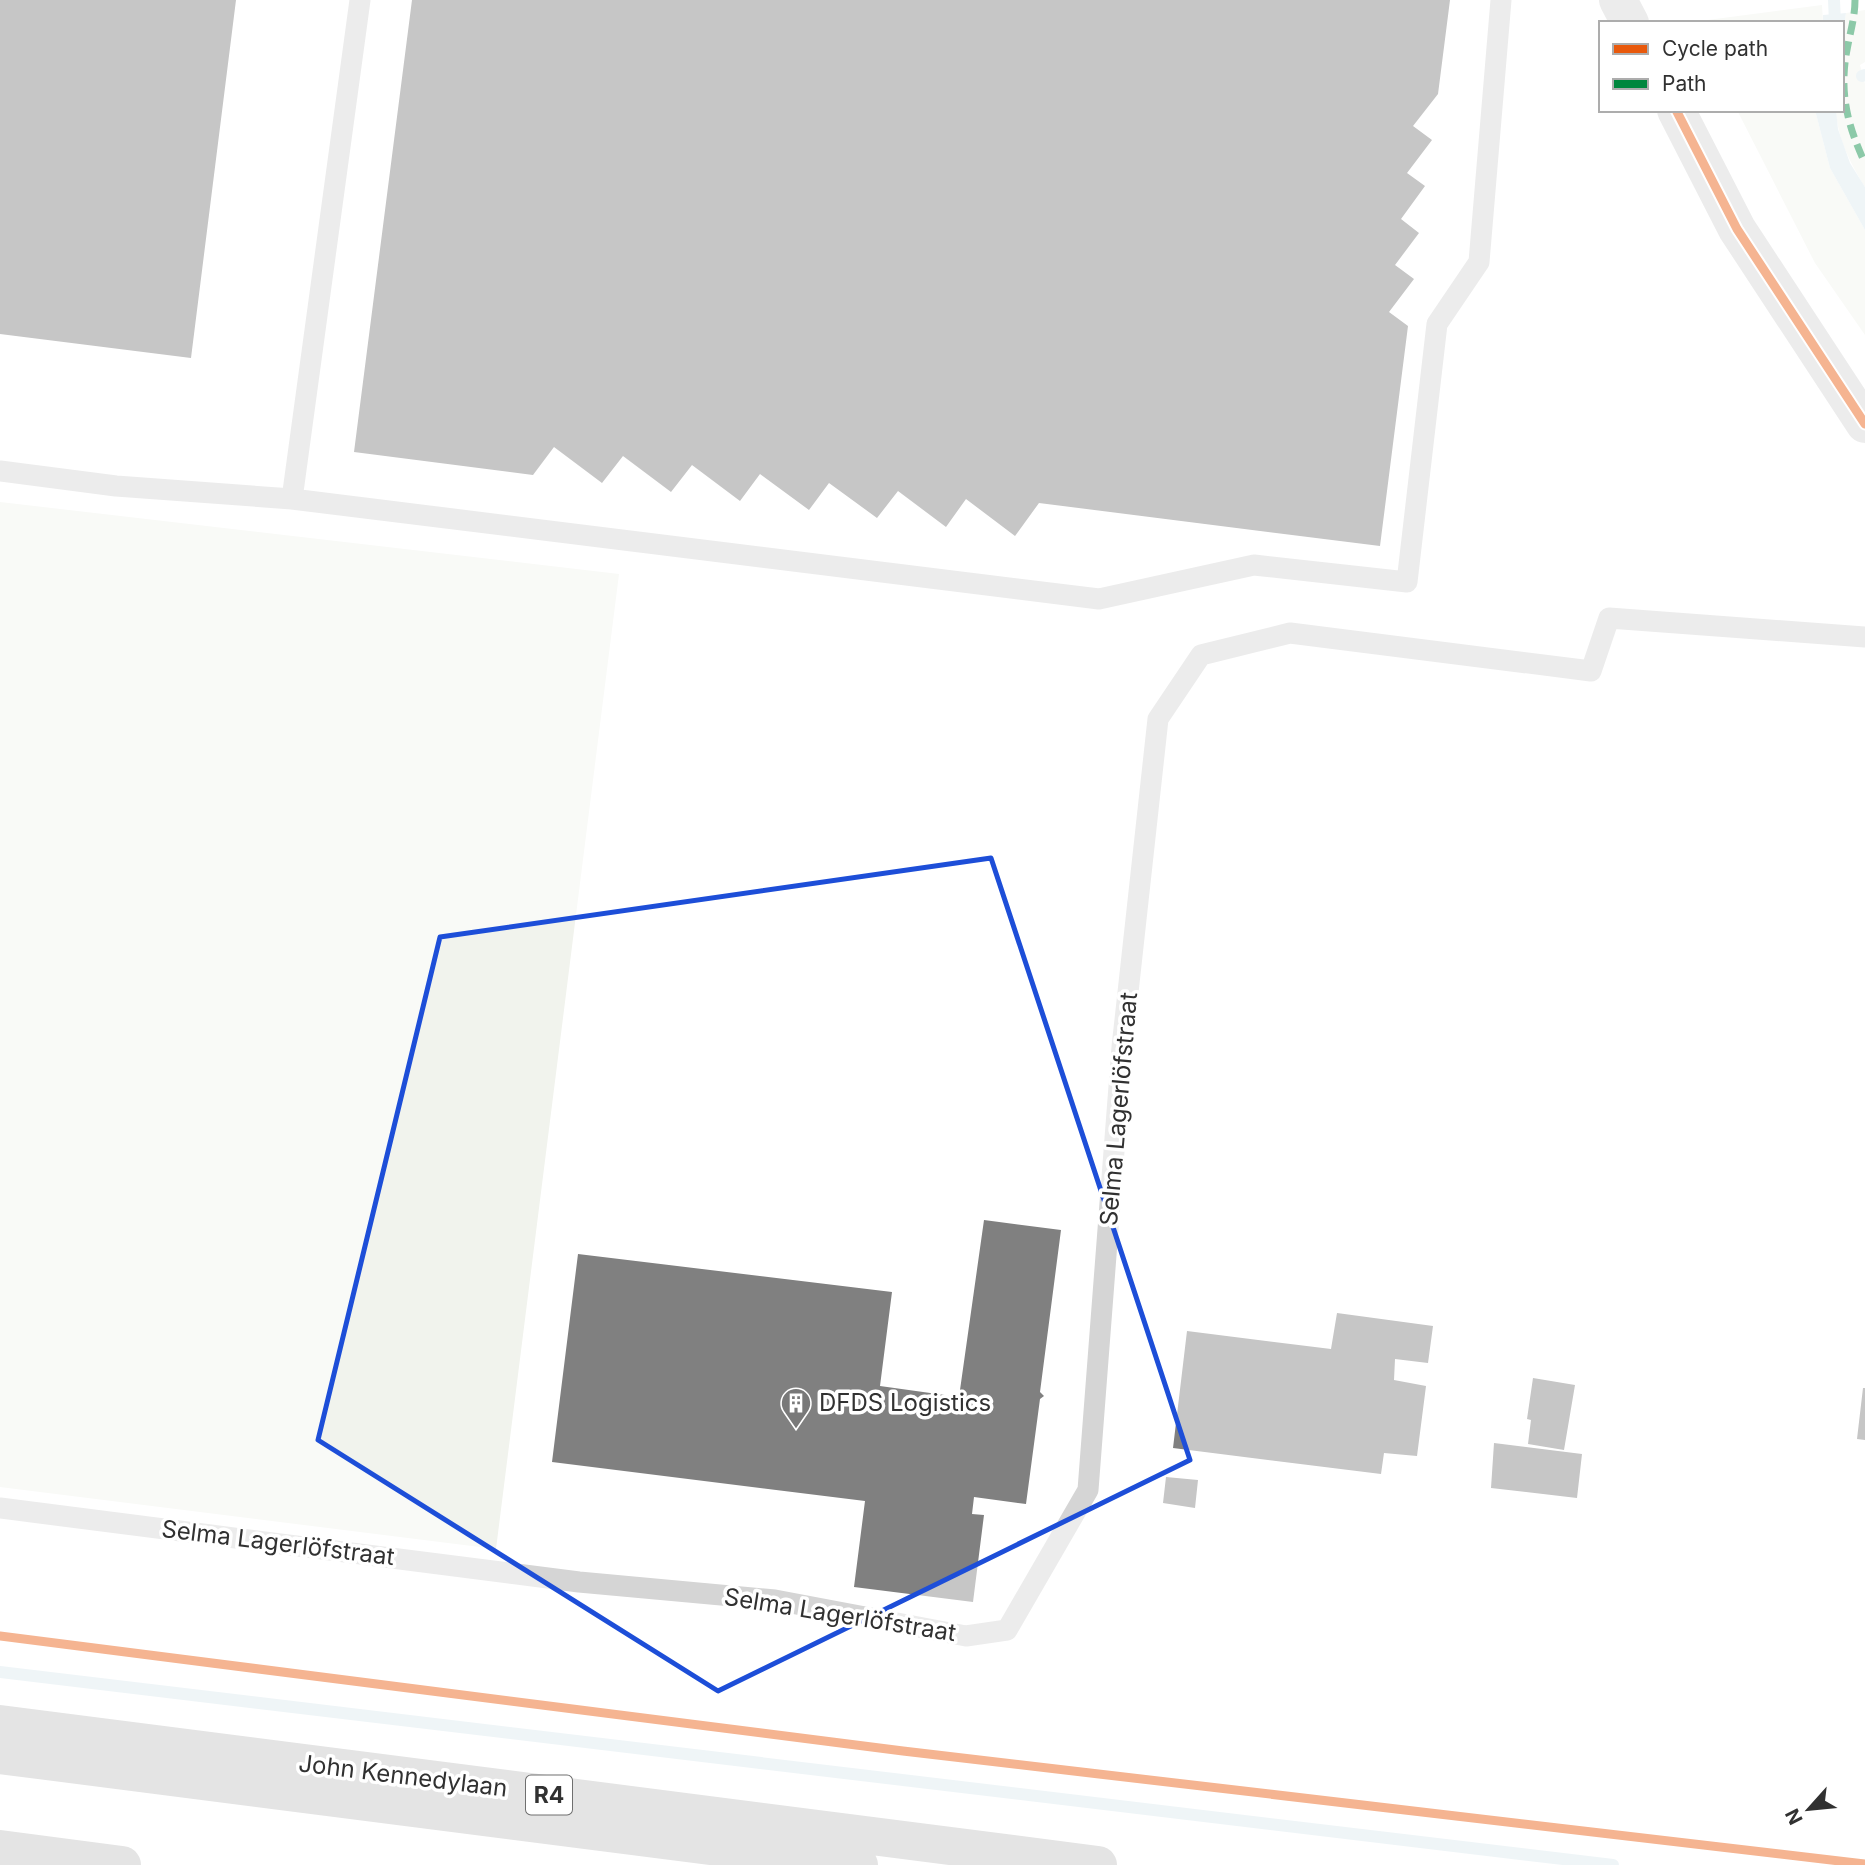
<svg xmlns="http://www.w3.org/2000/svg" width="1865" height="1865" font-family="Inter,sans-serif">
<style>
.green{fill:#f1f3ed}
.water{fill:#dce9ee}
.lines{fill:none;stroke-linecap:round;stroke-linejoin:round}
.stream{stroke:#dce9ee;stroke-width:12}
.building{fill:#808080}
.lane{stroke:#d5d5d5;stroke-width:21}
.street{stroke:#d5d5d5;stroke-width:38}
.highway{stroke:#c3c3c3;stroke-width:38}
.quiet{stroke:#00873e;stroke-width:7;stroke-dasharray:14 7;stroke-linecap:butt}
.cycleway-casing{stroke:#fff;stroke-width:13}
.cycleway{stroke:#e8590c;stroke-width:9}
.marked{fill:none;stroke:#1d4ed8;stroke-width:5;stroke-linejoin:round}
.labels{text-anchor:middle;stroke-width:7;stroke-linejoin:round;paint-order:stroke}
.shield{fill:#fff;stroke:#6f6f6f;stroke-width:2}
.shield-label{font-size:23px;font-weight:bold;fill:#313131}
.street-label{font-size:24px;fill:#313131;stroke:#fff}
.poi-label{font-size:24px;fill:#313131;stroke:#fff;text-anchor:start}
</style>
<rect width="100%" height="100%" fill="#fff"/>
<path class="green" d="M 1822,5 L 1823,23 L 1700,21 Z
M 1865,10 L 1865,62 L 1860,65 L 1865,84 L 1865,187 C 1851,164 1837,138 1836,110 L 1842,110 L 1842,38 L 1846,13 Z
M 1737,110 L 1815,110 L 1830,168 L 1865,230 L 1865,335 L 1815,263 Z
M 0,502 L 619,574 L 496,1549 L 0,1487 Z"/>
<path class="water" d="M 1846,13 L 1842,38 L 1842,23 L 1823,23 L 1823,15 Z
M 1815,110 L 1836,110 L 1838,129 L 1850,163 L 1865,187 L 1865,230 L 1830,168 Z"/>
<g class="lines">
<path class="stream" d="M 1834,0 L 1835,23
M 1862,76 L 1865,75
M 0,1672 L 1613,1865"/>
</g>
<path class="building" d="M 0,0 L 236,0 L 191,358 L 0,334 Z
M 412,0 L 1450,0 L 1438,94 L 1413,126 L 1432,140 L 1407,173 L 1425,186 L 1401,219 L 1419,233 L 1395,265 L 1414,279 L 1389,312 L 1408,326 L 1380,546 L 1039,503 L 1015,536 L 966,499 L 946,527 L 898,491 L 877,518 L 829,483 L 809,510 L 760,474 L 740,501 L 692,465 L 671,492 L 623,456 L 602,483 L 554,447 L 533,475 L 354,452 Z
M 984,1220 L 1061,1230 L 1040,1392 L 1044,1396 L 1040,1399 L 1026,1504 L 974,1497 L 972,1514 L 984,1515 L 973,1602 L 854,1587 L 865,1501 L 552,1462 L 578,1254 L 892,1292 L 880,1386 L 959,1397 Z
M 1337,1313 L 1433,1326 L 1428,1363 L 1395,1359 L 1394,1380 L 1426,1386 L 1417,1456 L 1384,1453 L 1381,1474 L 1173,1448 L 1187,1331 L 1331,1349 Z
M 1533,1378 L 1575,1385 L 1564,1450 L 1528,1444 L 1531,1420 L 1527,1419 Z
M 1863,1388 L 1865,1388 L 1865,1440 L 1857,1439 Z
M 1494,1443 L 1582,1454 L 1577,1498 L 1491,1488 Z
M 1166,1477 L 1198,1480 L 1195,1508 L 1163,1503 Z"/>
<g class="lines">
<path class="lane" d="M 0,471 L 116,486 L 292,499 L 1099,599 L 1254,565 L 1407,582 L 1437,324 L 1479,262 L 1501,0
M 292,499 L 360,0
M 0,1508 L 579,1582 L 775,1600 L 966,1636 L 1007,1630 L 1088,1490 L 1122,1047 L 1158,719 L 1201,655 L 1290,633 L 1591,671 L 1609,618 L 1865,637"/>
<path class="street" d="M 1618,0 L 1630,23
M 1676,110 L 1737,229 L 1865,424"/>
<path class="highway" d="M 0,1724 L 1098,1865
M 0,1755 L 859,1865
M 0,1849 L 122,1865"/>
<path class="quiet" d="M 1855,0 C 1855,17 1850,33 1847,50 C 1839,91 1847,125 1865,163"/>
<g class="cycleway-casing">
<path id="cycleway" d="M 1676,110 L 1737,229 L 1865,424
M 0,1636 L 903,1751 L 1865,1864"/>
</g>
<use href="#cycleway" class="cycleway"/>
</g>
<path d="M0 0H1865V1865H0ZM 991,858 L 1190,1460 L 718,1691 L 318,1440 L 440,937 Z" fill="#fff" fill-opacity=".55" fill-rule="evenodd"/>
<path class="marked" d="M 991,858 L 1190,1460 L 718,1691 L 318,1440 L 440,937 Z"/>
<defs>
<g id="building-pin" transform="scale(1.575)"><path d="M0 17L-7.5 6A9.5 9.5 0 1 1 7.5 6Z" fill="#797979" stroke="#fff"/><path d="M-4-6H4V6H1V3H-1V6H-4ZM-2.5-4.3h1.7v1.8h-1.7ZM.8-4.3h1.7v1.8H.8ZM-2.5-1h1.7V.8h-1.7ZM.8-1h1.7V.8H.8Z" fill="#fff"/></g>
</defs>
<g fill-rule="evenodd">
<use href="#building-pin" x="796" y="1403"/>
</g>
<g class="labels">
<rect class="shield" x="526" y="1775.5" width="46" height="39" rx="5"/>
<g class="shield-label">
<text x="549" y="1803">R4</text>
</g>
<g class="street-label">
<text transform="translate(1119 1109) rotate(-85)" y="8">Selma Lagerlöfstraat</text>
<text transform="translate(278 1543) rotate(7)" y="8">Selma Lagerlöfstraat</text>
<text transform="translate(840 1615) rotate(9)" y="8">Selma Lagerlöfstraat</text>
<text transform="translate(403 1776) rotate(7)" y="8">John Kennedylaan</text>
</g>
<g class="poi-label">
<text x="819" y="1411">DFDS Logistics</text>
</g>
</g>
<rect x="1599" y="21" width="245" height="91" fill="#ffffff" stroke="#adadad" stroke-width="2"/>
<rect x="1613" y="44" width="35" height="10" fill="#e8590c" stroke="#adadad" stroke-width="2"/>
<text x="1662" y="56" font-size="21" fill="#313131">Cycle path</text>
<rect x="1613" y="79" width="35" height="10" fill="#00873e" stroke="#adadad" stroke-width="2"/>
<text x="1662" y="91" font-size="21" fill="#313131">Path</text>
<g transform="translate(1809 1809) rotate(243)" stroke="#ffffff" stroke-width="5" paint-order="stroke">
<path d="M0-5L12 26L0 18L-12 26Z" fill="#313131"/>
<text y="-10" font-size="19" font-weight="bold" text-anchor="middle" fill="#313131">N</text>
</g>
</svg>
